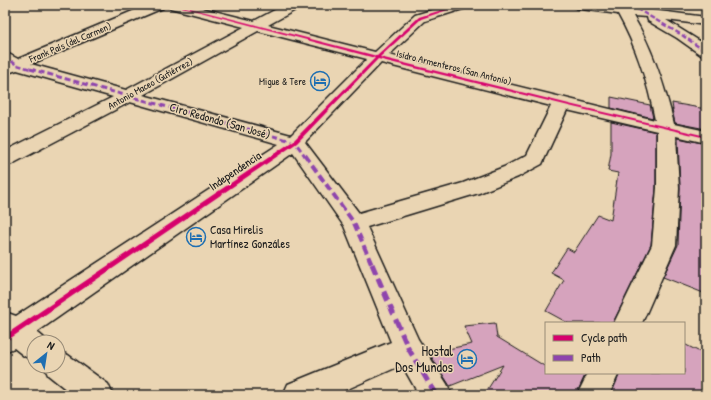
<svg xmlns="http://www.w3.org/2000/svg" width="711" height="400" font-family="'Patrick Hand',sans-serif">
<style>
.building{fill:#d6a3bd;stroke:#1c1c1c}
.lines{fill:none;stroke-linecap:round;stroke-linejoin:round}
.minor-casing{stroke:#1c1c1c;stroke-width:3}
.minor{fill:#ead5b3;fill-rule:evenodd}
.quiet-far3{stroke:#8e44ad;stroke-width:2.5;stroke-dasharray:5 2.5;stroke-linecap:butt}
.quiet-far2{stroke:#8e44ad;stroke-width:3;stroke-dasharray:6 3;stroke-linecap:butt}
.quiet-far1{stroke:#8e44ad;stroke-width:4;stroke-dasharray:8 4;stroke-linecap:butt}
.quiet{stroke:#8e44ad;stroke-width:5;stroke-dasharray:10 5;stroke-linecap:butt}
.cycleway-casing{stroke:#ead5b3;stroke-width:3}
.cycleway{fill:#d6006c;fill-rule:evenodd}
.labels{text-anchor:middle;stroke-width:3;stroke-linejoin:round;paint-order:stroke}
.far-street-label{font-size:10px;fill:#1c1c1c;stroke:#ead5b3}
.far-poi-label{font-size:10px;fill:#1c1c1c;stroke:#ead5b3;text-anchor:end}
.street-label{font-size:12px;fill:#1c1c1c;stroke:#ead5b3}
.poi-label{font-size:12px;fill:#1c1c1c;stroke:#ead5b3;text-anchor:start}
.near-poi-label{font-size:14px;fill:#1c1c1c;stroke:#ead5b3;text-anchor:end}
</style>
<rect width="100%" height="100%" fill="#ead5b3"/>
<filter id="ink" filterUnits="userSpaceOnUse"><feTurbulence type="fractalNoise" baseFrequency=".025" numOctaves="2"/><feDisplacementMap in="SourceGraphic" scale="8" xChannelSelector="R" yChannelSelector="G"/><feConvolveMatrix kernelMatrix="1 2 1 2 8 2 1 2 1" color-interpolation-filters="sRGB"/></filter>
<g filter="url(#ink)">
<path class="building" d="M 611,97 L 650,105 L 653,118 L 611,108 Z
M 672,103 L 706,109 L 706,129 L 675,123 L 672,109 L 673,110 Z
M 611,122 L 656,132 L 656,188 L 651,245 L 613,323 L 568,323 L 546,311 L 564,280 L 551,273 L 567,248 L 574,252 L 598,215 L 611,220 L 618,173 L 608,171 L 611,154 Z
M 678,138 L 706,144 L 706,294 L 663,277 L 678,245 L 680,188 Z
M 495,323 L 497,337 L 546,367 L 546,373 L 586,373 L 576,395 L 484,395 L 503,365 L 450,386 L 429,353 L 472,344 L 464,326 Z
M 684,344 L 706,355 L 706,395 L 611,395 L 620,373 L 684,373 Z"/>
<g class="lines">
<g class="minor-casing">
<path id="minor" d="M 147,5 L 164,5 L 163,8 L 31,64 L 126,90 L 244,27 L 170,8 L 169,5 L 190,5 L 254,21 L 284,5 L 300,5 L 299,8 L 268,25 L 375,52 L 415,15 L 448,5 L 467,5 L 466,8 L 425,21 L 389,55 L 655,120 C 648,83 636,46 618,14 L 581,9 L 576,8 L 575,5 L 626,5 L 628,7 L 706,17 L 706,25 L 666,20 L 706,45 L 706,57 L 701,55 L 677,38 L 648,21 L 647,17 L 633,16 C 653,49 665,87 674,124 L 706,131 L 706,143 L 676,136 L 679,188 L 676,245 L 642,323 L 614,323 L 652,245 L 657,188 L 657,131 L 567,110 L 542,164 L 518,177 L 479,193 L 367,227 L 418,339 L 447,384 L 452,395 L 419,395 L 402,365 L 334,395 L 283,395 L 288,384 L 391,342 L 344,226 L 293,153 L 37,332 L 44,338 L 46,342 L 34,342 L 34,360 L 24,356 L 14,348 L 5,352 L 5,312 L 16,316 L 279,144 L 130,102 L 12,164 L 5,165 L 5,151 L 113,97 L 17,70 L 11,72 L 5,70 L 5,52 L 18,59 ZM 258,31 L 367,59 L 291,135 L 143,95 ZM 381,63 L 551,106 L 527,155 L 504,167 L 463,183 L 359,213 L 305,142 Z
M 58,351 L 68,355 L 108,384 L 113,395 L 73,395 L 48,375 L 44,366 L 58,366 Z
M 588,373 L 619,373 L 609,395 L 577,395 Z"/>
</g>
<use href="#minor" class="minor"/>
<path class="quiet-far3" d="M 630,5 L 682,35 L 706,52
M 5,57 L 17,65 L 34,70"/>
<path class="quiet-far2" d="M 30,69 L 295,142 L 305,156"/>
<path class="quiet-far1" d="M 305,155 L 354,223 L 372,265"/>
<path class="quiet" d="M 372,264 L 408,348 L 436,395"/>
<g class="cycleway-casing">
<path id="cycleway" d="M 174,5 L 178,5 L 377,56 L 419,17 L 458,5 L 462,5 L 421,19 L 380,57 L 573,105 L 706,136 L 706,138 L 573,107 L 378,59 L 297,143 L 5,342 L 5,335 L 293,141 L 375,58 Z"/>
</g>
<use href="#cycleway" class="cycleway"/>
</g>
</g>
<defs>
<g id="hotel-ring" transform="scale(1)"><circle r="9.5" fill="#ead5b3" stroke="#1f6fb2" stroke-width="1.5"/><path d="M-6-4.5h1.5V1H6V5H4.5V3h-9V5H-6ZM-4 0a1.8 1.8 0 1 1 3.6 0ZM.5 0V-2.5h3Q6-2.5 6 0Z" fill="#1f6fb2"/></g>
</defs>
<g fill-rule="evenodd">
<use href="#hotel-ring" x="320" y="81"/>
<use href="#hotel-ring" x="196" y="237"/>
<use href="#hotel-ring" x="467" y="359"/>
</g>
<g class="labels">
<g class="far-street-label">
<text transform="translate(70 42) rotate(-23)" y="4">Frank País (del Carmen)</text>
<text transform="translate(454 67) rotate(14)" y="4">Isidro Armenteros (San Antonio)</text>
<text transform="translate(150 83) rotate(-29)" y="4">Antonio Maceo (Gutiérrez)</text>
</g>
<g class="far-poi-label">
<text x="306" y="85">Migue &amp; Tere</text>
</g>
<g class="street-label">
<text transform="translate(220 121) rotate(16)" y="4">Ciro Redondo (San José)</text>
<text transform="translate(235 171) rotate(-34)" y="4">Independencia</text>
</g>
<g class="poi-label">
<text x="210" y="234">Casa Mirelis<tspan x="210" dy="14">Martínez Gonzáles</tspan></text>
</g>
<g class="near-poi-label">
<text x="453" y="356">Hostal<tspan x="453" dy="16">Dos Mundos</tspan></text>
</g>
</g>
<rect width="711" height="400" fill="none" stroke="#ead5b3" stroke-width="20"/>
<rect x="10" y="10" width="691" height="380" fill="none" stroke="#1c1c1c" stroke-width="1.5" filter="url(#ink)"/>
<rect x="545" y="322" width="140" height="52" fill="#ead5b3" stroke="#988b77"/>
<rect x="553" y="335" width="20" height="6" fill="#d6006c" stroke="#988b77"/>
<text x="581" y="342" font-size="12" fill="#1c1c1c">Cycle path</text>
<rect x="553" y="355" width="20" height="6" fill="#8e44ad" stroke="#988b77"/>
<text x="581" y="362" font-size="12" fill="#1c1c1c">Path</text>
<g transform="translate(46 354) rotate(30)"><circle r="19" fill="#ead5b3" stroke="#988b77"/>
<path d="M0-3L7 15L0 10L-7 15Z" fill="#1f6fb2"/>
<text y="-6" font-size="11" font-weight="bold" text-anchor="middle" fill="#1c1c1c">N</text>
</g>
</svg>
